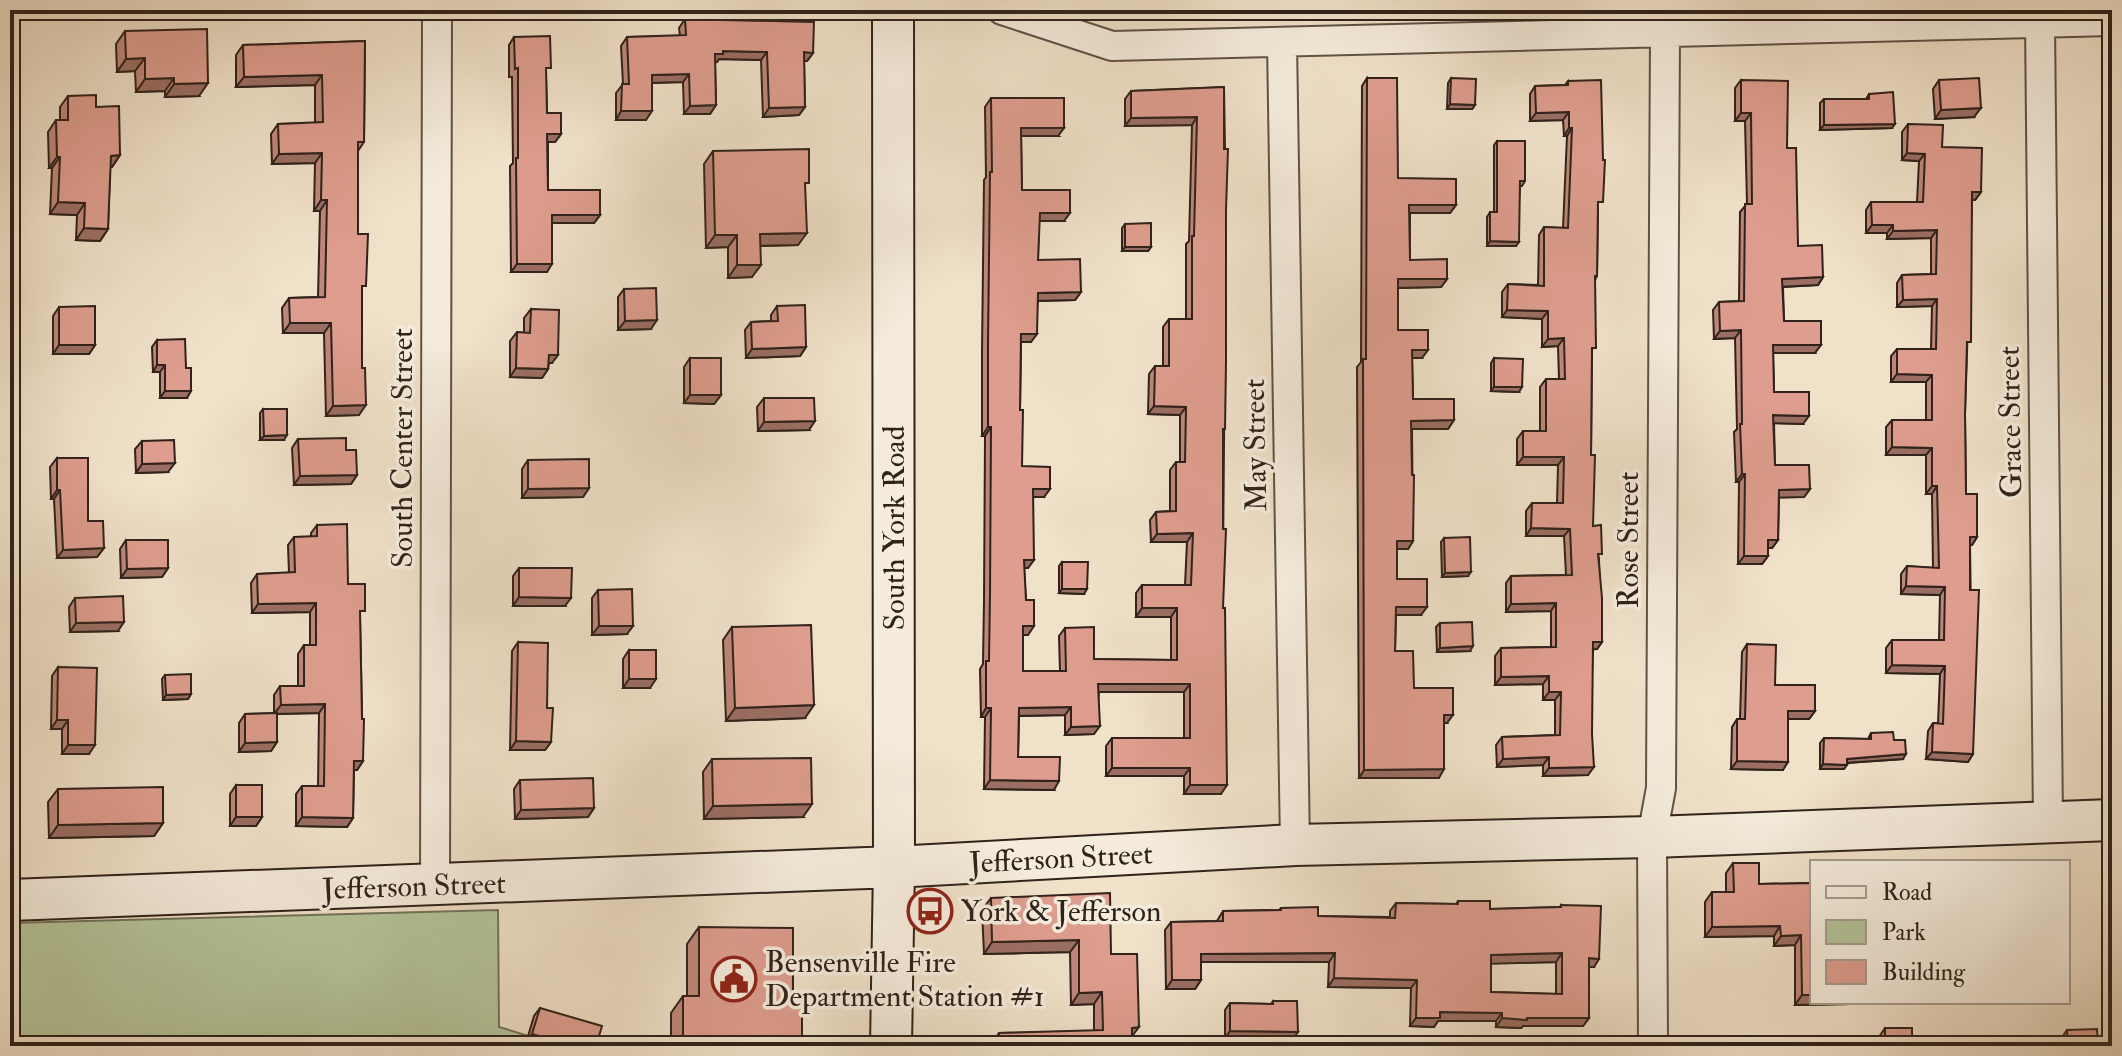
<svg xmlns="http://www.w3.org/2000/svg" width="2122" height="1056" font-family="'IM FELL Double Pica',serif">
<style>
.green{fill:#b5c49a;stroke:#72735a;stroke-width:2}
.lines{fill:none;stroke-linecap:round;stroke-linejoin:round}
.street-casing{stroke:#605246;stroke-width:32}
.secondary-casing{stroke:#30221b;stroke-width:44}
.street{stroke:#f5ecdc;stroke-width:28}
.secondary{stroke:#f5ecdc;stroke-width:40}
.wall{fill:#bf877a;stroke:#30221b;stroke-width:2;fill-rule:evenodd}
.shaded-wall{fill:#9b6e63;stroke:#30221b;stroke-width:2}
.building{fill:#de9d8e;stroke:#30221b;stroke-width:2;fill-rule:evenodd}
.labels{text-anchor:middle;stroke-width:7;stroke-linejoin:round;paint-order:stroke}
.street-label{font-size:30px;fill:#30221b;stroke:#f5ecdc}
.poi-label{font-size:30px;fill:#30221b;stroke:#f5ecdc;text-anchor:start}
</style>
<rect width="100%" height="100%" fill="#f0e1c9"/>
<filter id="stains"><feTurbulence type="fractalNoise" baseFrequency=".0025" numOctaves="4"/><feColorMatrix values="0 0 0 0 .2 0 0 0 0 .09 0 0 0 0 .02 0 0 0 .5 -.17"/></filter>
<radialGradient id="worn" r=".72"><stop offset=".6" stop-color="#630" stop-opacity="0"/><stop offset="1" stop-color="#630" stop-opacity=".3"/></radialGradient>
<path class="green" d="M 498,910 L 499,1027 L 562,1046 L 10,1046 L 10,923 Z"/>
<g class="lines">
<g class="street-casing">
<path id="street" d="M 1002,10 L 1112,46 L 2112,21
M 2040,22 L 2048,822
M 1282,43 L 1295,845
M 435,885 L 437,10
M 1653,1046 L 1652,837 L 1661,788 L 1665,33"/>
</g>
<g class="secondary-casing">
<path id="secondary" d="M 10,900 L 894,867 L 1295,845 L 1652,837 L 2112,820
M 891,1046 L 894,867 L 893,10"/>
</g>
<use href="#street" class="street"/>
<use href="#secondary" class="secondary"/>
</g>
<path class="wall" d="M 685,19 L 722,20 L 813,53 L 807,61 L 804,61 L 805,107 L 799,115 L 763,117 L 761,60 L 719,59 L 717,62 L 715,62 L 716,105 L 710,114 L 684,114 L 683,82 L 652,83 L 646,120 L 616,120 L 616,93 L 623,84 L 621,46 L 627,37 L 680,36 L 679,28 Z
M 125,31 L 199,96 L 165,97 L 165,91 L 136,92 L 135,71 L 117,72 L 116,44 Z
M 514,37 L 546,75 L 547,113 L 561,134 L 555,142 L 548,142 L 548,190 L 600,215 L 594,223 L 552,223 L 547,272 L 511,272 L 510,166 L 513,163 L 512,77 L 509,77 L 509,45 Z
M 365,41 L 364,142 L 358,151 L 358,234 L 362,292 L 359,415 L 326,416 L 324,333 L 283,333 L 282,308 L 289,298 L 318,297 L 320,211 L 314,211 L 315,163 L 272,164 L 271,134 L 278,124 L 315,123 L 315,85 L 236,87 L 236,55 L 243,45 Z
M 1367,78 L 1398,178 L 1456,205 L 1450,213 L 1410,213 L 1410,260 L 1447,279 L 1441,287 L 1398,288 L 1398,330 L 1422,358 L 1412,358 L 1413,399 L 1454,420 L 1448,429 L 1412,429 L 1413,541 L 1408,549 L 1397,549 L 1397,579 L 1421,615 L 1396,615 L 1395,651 L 1414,688 L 1447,723 L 1444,723 L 1439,778 L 1359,778 L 1357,367 L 1361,362 L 1362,86 Z
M 1451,78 L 1475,105 L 1472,109 L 1447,109 L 1448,83 Z
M 1741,80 L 1787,148 L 1798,246 L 1823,277 L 1818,285 L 1783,287 L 1784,321 L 1815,353 L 1773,353 L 1774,392 L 1803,424 L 1774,423 L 1775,465 L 1810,489 L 1804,497 L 1779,497 L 1778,540 L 1772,548 L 1768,548 L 1768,556 L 1762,564 L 1738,564 L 1739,482 L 1736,482 L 1734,432 L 1737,429 L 1735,338 L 1714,339 L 1713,310 L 1719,302 L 1739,301 L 1740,212 L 1747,204 L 1745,121 L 1735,121 L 1735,88 Z
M 1939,80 L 1974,117 L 1935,119 L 1933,89 Z
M 1568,81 L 1598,210 L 1597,276 L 1595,280 L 1592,353 L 1591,455 L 1593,526 L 1599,559 L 1602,642 L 1597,649 L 1593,649 L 1588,775 L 1543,776 L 1543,765 L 1497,767 L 1496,745 L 1502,737 L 1555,735 L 1555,700 L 1543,700 L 1543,684 L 1495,685 L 1495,656 L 1501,648 L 1551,647 L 1551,611 L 1506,612 L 1506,583 L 1511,576 L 1566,575 L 1564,536 L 1526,536 L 1526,511 L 1532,503 L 1557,503 L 1558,465 L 1517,465 L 1517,439 L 1523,431 L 1540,431 L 1540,387 L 1546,379 L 1559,379 L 1558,346 L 1542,347 L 1542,319 L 1502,317 L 1502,292 L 1508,284 L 1538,285 L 1539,235 L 1544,227 L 1563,228 L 1567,136 L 1564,136 L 1563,120 L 1530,121 L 1530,94 L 1535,86 L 1565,85 Z
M 1224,87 L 1226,210 L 1221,794 L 1184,794 L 1184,776 L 1106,776 L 1106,746 L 1112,738 L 1184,738 L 1184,692 L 1099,692 L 1094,734 L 1065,735 L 1065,715 L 1019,716 L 1018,757 L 1054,790 L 984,789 L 985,717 L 981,717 L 980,669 L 983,664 L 984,601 L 985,436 L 982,436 L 982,352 L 984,180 L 986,177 L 985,107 L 991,98 L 1058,136 L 1021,136 L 1022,190 L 1064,221 L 1039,221 L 1038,260 L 1081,292 L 1075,300 L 1038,301 L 1031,342 L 1021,342 L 1020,410 L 1022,466 L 1044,497 L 1033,497 L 1028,568 L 1024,568 L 1028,635 L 1023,635 L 1023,671 L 1060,671 L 1059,636 L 1065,628 L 1094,659 L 1171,660 L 1171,617 L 1136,617 L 1136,593 L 1142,585 L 1185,585 L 1187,542 L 1151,542 L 1150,520 L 1156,512 L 1170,511 L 1170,470 L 1176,462 L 1180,462 L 1180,415 L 1148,414 L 1149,374 L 1155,366 L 1163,366 L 1163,327 L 1169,319 L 1186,319 L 1186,244 L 1189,241 L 1192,125 L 1125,126 L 1125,99 L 1131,91 Z
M 1869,94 L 1892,128 L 1820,130 L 1820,103 L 1824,99 L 1866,99 Z
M 68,96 L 96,107 L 120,155 L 112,167 L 110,167 L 108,229 L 100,241 L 76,240 L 77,215 L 50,214 L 52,168 L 49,168 L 48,132 L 56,120 L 60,120 L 60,107 Z
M 1908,124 L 1942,147 L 1981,192 L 1975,200 L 1972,200 L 1965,414 L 1966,494 L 1977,537 L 1972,545 L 1970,545 L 1973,754 L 1968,762 L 1926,759 L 1928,731 L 1933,723 L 1938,723 L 1940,674 L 1886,673 L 1886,648 L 1892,640 L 1939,640 L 1940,595 L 1901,594 L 1901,574 L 1907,566 L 1933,568 L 1932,494 L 1926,494 L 1926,455 L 1886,455 L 1886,427 L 1892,420 L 1926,420 L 1926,382 L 1891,382 L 1891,356 L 1897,349 L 1931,349 L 1932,306 L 1897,307 L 1897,283 L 1902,275 L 1931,274 L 1931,238 L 1887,239 L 1887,233 L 1866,233 L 1866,210 L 1871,202 L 1917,202 L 1919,161 L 1902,160 L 1902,132 Z
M 1497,141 L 1525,181 L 1522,186 L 1520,186 L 1516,246 L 1487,246 L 1487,217 L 1490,212 L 1494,212 L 1494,145 Z
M 713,151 L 805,188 L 798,245 L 760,246 L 752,277 L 728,278 L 728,247 L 706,248 L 704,164 Z
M 1125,224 L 1151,247 L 1148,251 L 1122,251 L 1122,228 Z
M 624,289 L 651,329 L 618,330 L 618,297 Z
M 777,306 L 806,347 L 800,356 L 746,358 L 745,330 L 751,322 L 771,321 L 771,315 Z
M 59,307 L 95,345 L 89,354 L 53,354 L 53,316 Z
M 531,309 L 552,363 L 549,363 L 548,369 L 542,378 L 510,377 L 510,341 L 517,332 L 524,333 L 524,318 Z
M 157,340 L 187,398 L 160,398 L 160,372 L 153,372 L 152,347 Z
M 690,358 L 721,395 L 714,404 L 684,403 L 684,367 Z
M 1494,358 L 1519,392 L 1491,391 L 1491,363 Z
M 764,398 L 809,430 L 758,431 L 757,407 Z
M 263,409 L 284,440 L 260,440 L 260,413 Z
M 298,439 L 346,450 L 357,475 L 351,484 L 294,485 L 292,448 Z
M 142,441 L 168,472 L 136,473 L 135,449 Z
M 57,458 L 88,521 L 104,548 L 97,557 L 57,558 L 54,499 L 51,499 L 50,467 Z
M 528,460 L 589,488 L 583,497 L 522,498 L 522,469 Z
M 317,525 L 348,584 L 360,618 L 363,761 L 357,770 L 354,770 L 353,818 L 347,827 L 296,826 L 296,794 L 302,786 L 318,786 L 319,713 L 277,714 L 277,742 L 271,751 L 239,752 L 239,723 L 245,714 L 274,713 L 274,695 L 280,686 L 298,686 L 298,654 L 304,645 L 310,645 L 310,612 L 252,613 L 251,583 L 257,574 L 289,573 L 288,545 L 294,537 L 311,537 L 311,533 Z
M 1444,538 L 1468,576 L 1442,577 L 1441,542 Z
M 126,540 L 168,568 L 162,577 L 121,578 L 120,549 Z
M 1062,562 L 1084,594 L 1059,593 L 1059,566 Z
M 519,568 L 565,606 L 513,606 L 513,576 Z
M 598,590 L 627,634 L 592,635 L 592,598 Z
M 75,598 L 118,631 L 70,632 L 69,607 Z
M 1440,623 L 1470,651 L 1437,652 L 1436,627 Z
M 732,627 L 805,718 L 726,721 L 723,640 Z
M 518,642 L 547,708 L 551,742 L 545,750 L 510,750 L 512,651 Z
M 1747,644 L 1775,685 L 1815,711 L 1809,719 L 1788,719 L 1783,770 L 1731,769 L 1732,727 L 1737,719 L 1740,719 L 1742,652 Z
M 629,650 L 650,688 L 623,688 L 623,659 Z
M 58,667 L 89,754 L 62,754 L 62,729 L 51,729 L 52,676 Z
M 165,675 L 191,694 L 188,699 L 163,700 L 162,679 Z
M 1871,733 L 1894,740 L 1903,759 L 1847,763 L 1844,769 L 1820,769 L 1820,743 L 1824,738 L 1868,739 Z
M 712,759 L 803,817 L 704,819 L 703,772 Z
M 520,780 L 594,808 L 588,817 L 515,819 L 514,789 Z
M 236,785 L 262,817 L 256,826 L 230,826 L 230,794 Z
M 58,789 L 163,823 L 154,836 L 49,838 L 48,802 Z
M 1733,863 L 1759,884 L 1812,883 L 1850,1004 L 1795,1005 L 1795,945 L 1774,946 L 1774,936 L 1705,937 L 1705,902 L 1712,892 L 1726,892 L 1726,873 Z
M 991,898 L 1111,954 L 1132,1037 L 1132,1046 L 990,1046 L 999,1033 L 1094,1031 L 1094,1004 L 1071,1005 L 1070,952 L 984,954 L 982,910 Z
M 1458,901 L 1490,909 L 1560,907 L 1561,905 L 1594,967 L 1589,967 L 1589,1018 L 1583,1026 L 1523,1026 L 1521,1028 L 1496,1027 L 1496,1021 L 1438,1021 L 1434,1027 L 1410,1026 L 1411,988 L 1328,987 L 1329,962 L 1201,962 L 1201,980 L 1195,989 L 1166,989 L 1165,930 L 1171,922 L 1217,921 L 1223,911 L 1279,910 L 1281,908 L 1318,916 L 1390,917 L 1390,911 L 1396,903 L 1456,904 ZM 1556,962 L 1556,994 L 1491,992 L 1491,963 Z
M 699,927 L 793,999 L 802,1046 L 671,1046 L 671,1013 L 683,996 L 687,996 L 687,944 Z
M 1273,1001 L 1293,1039 L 1225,1038 L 1225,1010 L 1230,1003 L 1271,1004 Z
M 540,1008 L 596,1046 L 537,1046 L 526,1043 L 534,1016 Z
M 1885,1028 L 1912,1046 L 1879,1046 L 1879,1037 Z
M 2067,1030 L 2098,1046 L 2058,1046 L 2058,1043 Z"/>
<path class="shaded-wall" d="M 723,51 L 767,52 L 761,60 L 719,59 L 717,62 L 709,63 L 715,54 Z
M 804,52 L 813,53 L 807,61 L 798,61 Z
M 145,58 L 135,71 L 117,72 L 126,59 Z
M 689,74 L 683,82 L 646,83 L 652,75 Z
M 322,75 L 315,85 L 236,87 L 244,77 Z
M 174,78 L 165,91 L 136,92 L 145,79 Z
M 208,83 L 199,96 L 165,97 L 174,84 Z
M 1450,104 L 1475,105 L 1472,109 L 1447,109 Z
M 716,105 L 710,114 L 684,114 L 690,106 Z
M 805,107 L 799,115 L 763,117 L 769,108 Z
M 1981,108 L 1974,117 L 1935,119 L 1941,110 Z
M 621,111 L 652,111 L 646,120 L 616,120 Z
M 1569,112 L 1563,120 L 1530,121 L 1536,113 Z
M 1741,113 L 1751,113 L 1745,121 L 1735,121 Z
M 1197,117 L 1192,125 L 1125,126 L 1131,118 Z
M 1895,124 L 1892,128 L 1820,130 L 1824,125 Z
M 1021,128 L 1064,128 L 1058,136 L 1015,136 Z
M 1569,128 L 1572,128 L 1567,136 L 1564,136 Z
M 547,134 L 561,134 L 555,142 L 542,142 Z
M 322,153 L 315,163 L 272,164 L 279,154 Z
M 1907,153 L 1925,154 L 1919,161 L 1902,160 Z
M 120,155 L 112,167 L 103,167 L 111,156 Z
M 57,157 L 60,157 L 52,168 L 49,168 Z
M 1972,192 L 1981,192 L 1975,200 L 1966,199 Z
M 321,200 L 327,200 L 320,211 L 314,211 Z
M 58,202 L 85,203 L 77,215 L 50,214 Z
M 1409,205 L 1456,205 L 1450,213 L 1404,213 Z
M 1040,213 L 1070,213 L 1064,221 L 1034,221 Z
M 552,215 L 600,215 L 594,223 L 547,223 Z
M 1872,225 L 1893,225 L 1887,233 L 1866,233 Z
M 84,228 L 108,229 L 100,241 L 76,240 Z
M 1937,230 L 1931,238 L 1887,239 L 1893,231 Z
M 807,233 L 798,245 L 751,246 L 760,234 Z
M 715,235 L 737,235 L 728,247 L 706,248 Z
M 1490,241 L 1519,242 L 1516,246 L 1487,246 Z
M 1125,247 L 1151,247 L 1148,251 L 1122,251 Z
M 517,264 L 552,264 L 547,272 L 511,272 Z
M 737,265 L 761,265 L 752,277 L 728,278 Z
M 1823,277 L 1818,285 L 1777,287 L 1782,279 Z
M 1398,279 L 1447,279 L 1441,287 L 1393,288 Z
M 1081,292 L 1075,300 L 1032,301 L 1038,293 Z
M 1937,299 L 1932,306 L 1897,307 L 1903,300 Z
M 1507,310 L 1548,311 L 1542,319 L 1502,317 Z
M 657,320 L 651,329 L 618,330 L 625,321 Z
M 290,323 L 331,323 L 324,333 L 283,333 Z
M 1741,330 L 1735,338 L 1714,339 L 1720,331 Z
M 1021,334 L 1037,334 L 1031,342 L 1015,342 Z
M 1564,338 L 1558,346 L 1542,347 L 1548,339 Z
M 59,345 L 95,345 L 89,354 L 53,354 Z
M 1773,345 L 1821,345 L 1815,353 L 1768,353 Z
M 806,347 L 800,356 L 746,358 L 752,349 Z
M 1412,350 L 1428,350 L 1422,358 L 1406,358 Z
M 549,355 L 558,355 L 552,363 L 543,363 Z
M 157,365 L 165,365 L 160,372 L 153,372 Z
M 516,368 L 548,369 L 542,378 L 510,377 Z
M 1897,374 L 1932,375 L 1926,382 L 1891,382 Z
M 1494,387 L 1522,387 L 1519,392 L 1491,391 Z
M 165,391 L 191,391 L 187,398 L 160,398 Z
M 690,395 L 721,395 L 714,404 L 684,403 Z
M 366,405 L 359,415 L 326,416 L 333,406 Z
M 1154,406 L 1186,407 L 1180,415 L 1148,414 Z
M 1773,415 L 1809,416 L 1803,424 L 1768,423 Z
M 1454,420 L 1448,429 L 1406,429 L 1411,421 Z
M 815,421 L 809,430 L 758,431 L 764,422 Z
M 988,427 L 991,427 L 985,436 L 982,436 Z
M 287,435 L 284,440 L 260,440 L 264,436 Z
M 1892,447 L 1932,448 L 1926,455 L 1886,455 Z
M 1523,457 L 1564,457 L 1558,465 L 1517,465 Z
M 175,463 L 168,472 L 136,473 L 142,464 Z
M 1742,474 L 1745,474 L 1739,482 L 1736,482 Z
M 357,475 L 351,484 L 294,485 L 300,476 Z
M 1932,486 L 1937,486 L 1932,494 L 1926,494 Z
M 589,488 L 583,497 L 522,498 L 528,489 Z
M 1033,489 L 1050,489 L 1044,497 L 1027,497 Z
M 1810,489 L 1804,497 L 1773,498 L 1779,490 Z
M 57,490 L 60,490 L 54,499 L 51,499 Z
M 1531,528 L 1570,529 L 1564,536 L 1526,536 Z
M 1193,533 L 1187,542 L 1151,542 L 1157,534 Z
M 1970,537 L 1977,537 L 1972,545 L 1964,545 Z
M 1768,540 L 1778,540 L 1772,548 L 1763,548 Z
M 1397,541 L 1413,541 L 1408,549 L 1392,549 Z
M 104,548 L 97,557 L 57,558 L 63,550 Z
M 1744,556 L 1768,556 L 1762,564 L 1738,564 Z
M 1024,560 L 1034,560 L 1028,568 L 1018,568 Z
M 168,568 L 162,577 L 121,578 L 127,569 Z
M 1471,572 L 1468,576 L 1442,577 L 1445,573 Z
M 1906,586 L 1945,587 L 1940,595 L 1901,594 Z
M 1062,589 L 1087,589 L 1084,594 L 1059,593 Z
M 519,597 L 571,598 L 565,606 L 513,606 Z
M 316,603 L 310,612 L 252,613 L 258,604 Z
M 1556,603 L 1551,611 L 1506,612 L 1511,604 Z
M 1396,607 L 1427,607 L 1421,615 L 1390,615 Z
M 1142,608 L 1177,608 L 1171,617 L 1136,617 Z
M 124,622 L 118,631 L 70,632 L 76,623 Z
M 599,626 L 633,626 L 627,634 L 592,635 Z
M 1023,626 L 1034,626 L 1028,635 L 1017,635 Z
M 1593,642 L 1602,642 L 1597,649 L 1587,650 Z
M 1473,646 L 1470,651 L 1437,652 L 1440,648 Z
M 1892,665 L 1945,666 L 1940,674 L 1886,673 Z
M 1549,676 L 1543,684 L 1495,685 L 1501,677 Z
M 629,679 L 656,679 L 650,688 L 623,688 Z
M 1098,684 L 1190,684 L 1184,692 L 1092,692 Z
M 1549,692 L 1561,692 L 1555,700 L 1543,700 Z
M 191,694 L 188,699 L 163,700 L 166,695 Z
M 325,704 L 319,713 L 274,714 L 281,705 Z
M 814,705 L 805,718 L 726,721 L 735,708 Z
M 1071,707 L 1065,715 L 1013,716 L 1019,708 Z
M 986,708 L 991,708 L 985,717 L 981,717 Z
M 1788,711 L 1815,711 L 1809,719 L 1783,719 Z
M 1444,715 L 1453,715 L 1447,723 L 1438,723 Z
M 57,720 L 68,720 L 62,729 L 51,729 Z
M 1100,726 L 1094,734 L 1065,735 L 1071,727 Z
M 516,741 L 551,742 L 545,750 L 510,750 Z
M 277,742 L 271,751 L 239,752 L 245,743 Z
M 68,745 L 95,745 L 89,754 L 62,754 Z
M 1932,752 L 1973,754 L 1968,762 L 1926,759 Z
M 1906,754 L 1903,759 L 1844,763 L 1847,759 Z
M 1549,757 L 1543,765 L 1497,767 L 1503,759 Z
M 354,761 L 363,761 L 357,770 L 348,770 Z
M 1737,761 L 1788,762 L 1783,770 L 1731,769 Z
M 1823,764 L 1847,765 L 1844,769 L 1820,769 Z
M 1594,767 L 1588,775 L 1543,776 L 1549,768 Z
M 1112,768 L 1190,768 L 1184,776 L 1106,776 Z
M 1444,769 L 1439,778 L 1359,778 L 1364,770 Z
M 990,780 L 1059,781 L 1054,790 L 984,789 Z
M 1190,785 L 1227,785 L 1221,794 L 1184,794 Z
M 812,804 L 803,817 L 704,819 L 713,806 Z
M 594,808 L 588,817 L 515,819 L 521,810 Z
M 236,817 L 262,817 L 256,826 L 230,826 Z
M 302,817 L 353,818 L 347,827 L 296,826 Z
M 163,823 L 154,836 L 49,838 L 58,825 Z
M 1780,926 L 1774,936 L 1705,937 L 1712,927 Z
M 1801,935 L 1795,945 L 1774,946 L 1781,936 Z
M 1079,940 L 1070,952 L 984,954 L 992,942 Z
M 1335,953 L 1329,962 L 1195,962 L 1201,954 Z
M 1562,953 L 1556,962 L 1485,964 L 1491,955 Z
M 1589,958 L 1599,959 L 1594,967 L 1583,967 Z
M 1334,978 L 1417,980 L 1411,988 L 1328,987 Z
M 1172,980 L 1201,980 L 1195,989 L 1166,989 Z
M 1102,992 L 1094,1004 L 1071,1005 L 1079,993 Z
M 1802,995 L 1812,995 L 1812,1002 L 1851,1002 L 1850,1004 L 1795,1005 Z
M 1440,1012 L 1502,1013 L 1496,1021 L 1438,1021 L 1434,1027 L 1410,1026 L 1416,1018 Z
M 1502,1018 L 1589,1018 L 1583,1026 L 1523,1026 L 1521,1028 L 1496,1027 Z
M 1139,1027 L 1130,1039 L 1132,1028 Z
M 1230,1031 L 1298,1032 L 1293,1039 L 1225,1038 Z
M 532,1034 L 574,1046 L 537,1046 L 526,1043 Z"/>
<path class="building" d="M 722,18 L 722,20 L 814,22 L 813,53 L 804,52 L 805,107 L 769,108 L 767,52 L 723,51 L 723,54 L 715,54 L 716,105 L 690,106 L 689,74 L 652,75 L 652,111 L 621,111 L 622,84 L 629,84 L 627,37 L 686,35 L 685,19 Z
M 207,29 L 208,83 L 174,84 L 174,78 L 145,79 L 145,58 L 126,59 L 125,31 Z
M 550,36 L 551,68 L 546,68 L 547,113 L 561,113 L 561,134 L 547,134 L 548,190 L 600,190 L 600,215 L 552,215 L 552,264 L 517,264 L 516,158 L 518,158 L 518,68 L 515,69 L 514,37 Z
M 365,41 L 364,142 L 358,142 L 358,234 L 368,234 L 366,286 L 362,286 L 362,368 L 365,368 L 366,405 L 333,406 L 331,323 L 290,323 L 289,298 L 325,297 L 327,200 L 321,200 L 322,153 L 279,154 L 278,124 L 323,122 L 322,75 L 244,77 L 243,45 Z
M 1367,78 L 1397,78 L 1398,178 L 1456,179 L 1456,205 L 1409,205 L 1410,260 L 1447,259 L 1447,279 L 1398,279 L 1398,330 L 1428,330 L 1428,350 L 1412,350 L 1413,399 L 1454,399 L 1454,420 L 1411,421 L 1412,475 L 1414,475 L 1413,541 L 1397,541 L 1397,579 L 1427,579 L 1427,607 L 1396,607 L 1395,651 L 1413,651 L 1414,688 L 1453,688 L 1453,715 L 1444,715 L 1444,769 L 1364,770 L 1363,359 L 1366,359 Z
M 1451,78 L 1476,79 L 1475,105 L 1450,104 Z
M 1979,78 L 1981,108 L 1941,110 L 1939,80 Z
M 1601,80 L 1603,160 L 1605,160 L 1603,202 L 1598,202 L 1597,276 L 1595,276 L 1596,348 L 1592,348 L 1591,455 L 1595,455 L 1593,526 L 1601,525 L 1602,554 L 1598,554 L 1602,598 L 1602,642 L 1593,642 L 1592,734 L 1594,767 L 1549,768 L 1549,757 L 1503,759 L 1502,737 L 1560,735 L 1561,692 L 1549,692 L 1549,676 L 1501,677 L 1501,648 L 1556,647 L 1556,603 L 1511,604 L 1511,576 L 1572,575 L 1570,529 L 1531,528 L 1532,503 L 1563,503 L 1564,457 L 1523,457 L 1523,431 L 1546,431 L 1546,379 L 1565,379 L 1564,338 L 1548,339 L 1548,311 L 1507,310 L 1508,284 L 1544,286 L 1544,227 L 1568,228 L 1572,128 L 1569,128 L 1569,112 L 1536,113 L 1535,86 L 1568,85 L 1568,81 Z
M 1741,80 L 1788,81 L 1787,148 L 1796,148 L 1798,246 L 1822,245 L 1823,277 L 1782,279 L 1784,321 L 1821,321 L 1821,345 L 1773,345 L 1774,392 L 1809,392 L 1809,416 L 1773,415 L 1775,465 L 1809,465 L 1810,489 L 1779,490 L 1778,540 L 1768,540 L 1768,556 L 1744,556 L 1745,474 L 1742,474 L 1740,424 L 1742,424 L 1741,330 L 1720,331 L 1719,302 L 1744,301 L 1745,204 L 1752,204 L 1751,113 L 1741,113 Z
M 1224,87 L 1224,149 L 1228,149 L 1226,210 L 1226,362 L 1225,429 L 1223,429 L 1223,529 L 1226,529 L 1223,608 L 1225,608 L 1227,785 L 1190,785 L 1190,768 L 1112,768 L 1112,738 L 1190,738 L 1190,684 L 1098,684 L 1100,726 L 1071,727 L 1071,707 L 1019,708 L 1018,757 L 1060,757 L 1059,781 L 990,780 L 991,708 L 986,708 L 986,661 L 989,661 L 990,593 L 991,427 L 988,427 L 988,343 L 990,172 L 992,172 L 991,98 L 1064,98 L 1064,128 L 1021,128 L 1022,190 L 1070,190 L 1070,213 L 1040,213 L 1038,260 L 1080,259 L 1081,292 L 1038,293 L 1037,334 L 1021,334 L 1020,410 L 1023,410 L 1022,466 L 1050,467 L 1050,489 L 1033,489 L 1034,560 L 1024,560 L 1026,600 L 1034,600 L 1034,626 L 1023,626 L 1023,671 L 1066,671 L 1065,628 L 1094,627 L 1094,659 L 1177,660 L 1177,608 L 1142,608 L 1142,585 L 1191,585 L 1193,533 L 1157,534 L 1156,512 L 1176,511 L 1176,462 L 1185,462 L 1186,407 L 1154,406 L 1155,366 L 1169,366 L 1169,319 L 1192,319 L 1192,236 L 1194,236 L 1197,117 L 1131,118 L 1131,91 Z
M 1893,92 L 1895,124 L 1824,125 L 1824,99 L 1869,99 L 1869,94 Z
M 96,95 L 96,107 L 119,106 L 120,155 L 111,156 L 108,229 L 84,228 L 85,203 L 58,202 L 60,157 L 57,157 L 56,120 L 68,120 L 68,96 Z
M 1908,124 L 1943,125 L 1942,147 L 1982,148 L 1981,192 L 1972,192 L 1971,342 L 1967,342 L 1965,414 L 1966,494 L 1977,494 L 1977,537 L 1970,537 L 1970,590 L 1979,590 L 1973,754 L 1932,752 L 1933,723 L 1943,724 L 1945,666 L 1892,665 L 1892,640 L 1944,640 L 1945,587 L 1906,586 L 1907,566 L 1939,568 L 1937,486 L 1932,486 L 1932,448 L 1892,447 L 1892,420 L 1932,420 L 1932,375 L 1897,374 L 1897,349 L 1936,349 L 1937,299 L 1903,300 L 1902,275 L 1936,274 L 1937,230 L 1893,231 L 1893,225 L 1872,225 L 1871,202 L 1923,202 L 1925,154 L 1907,153 Z
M 1497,141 L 1525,141 L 1525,181 L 1520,181 L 1519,242 L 1490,241 L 1490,212 L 1497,212 Z
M 809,149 L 809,183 L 805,183 L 807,233 L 760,234 L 761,265 L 737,265 L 737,235 L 715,235 L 713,151 Z
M 1151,223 L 1151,247 L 1125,247 L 1125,224 Z
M 656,288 L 657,320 L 625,321 L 624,289 Z
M 805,305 L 806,347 L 752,349 L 751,322 L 778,321 L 777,306 Z
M 95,306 L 95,345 L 59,345 L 59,307 Z
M 531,309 L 559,310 L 558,355 L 549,355 L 548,369 L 516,368 L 517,332 L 530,333 Z
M 185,339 L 186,368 L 191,368 L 191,391 L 165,391 L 165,365 L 157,365 L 157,340 Z
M 690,358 L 721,358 L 721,395 L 690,395 Z
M 1494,358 L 1523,359 L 1522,387 L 1494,387 Z
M 764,398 L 814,398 L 815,421 L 764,422 Z
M 263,409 L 287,409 L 287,435 L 264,436 Z
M 346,438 L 346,450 L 356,450 L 357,475 L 300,476 L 298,439 Z
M 174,440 L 175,463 L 142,464 L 142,441 Z
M 57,458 L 88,458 L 88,521 L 103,521 L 104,548 L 63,550 L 60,490 L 57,490 Z
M 589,459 L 589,488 L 528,489 L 528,460 Z
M 347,524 L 348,584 L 365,584 L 365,611 L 360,611 L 362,719 L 364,719 L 363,761 L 354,761 L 353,818 L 302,817 L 302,786 L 324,786 L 325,704 L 281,705 L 280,686 L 304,686 L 304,645 L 316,645 L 316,603 L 258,604 L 257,574 L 295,572 L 294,537 L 317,536 L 317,525 Z
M 1470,537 L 1471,572 L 1445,573 L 1444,538 Z
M 126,540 L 168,540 L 168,568 L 127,569 Z
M 1062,562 L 1088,562 L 1087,589 L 1062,589 Z
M 519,568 L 572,568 L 571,598 L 519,597 Z
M 632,589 L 633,626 L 599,626 L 598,590 Z
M 123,596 L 124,622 L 76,623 L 75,598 Z
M 1472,622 L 1473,646 L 1440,648 L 1440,623 Z
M 811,625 L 814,705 L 735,708 L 732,627 Z
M 518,642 L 548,643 L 547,708 L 553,708 L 551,742 L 516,741 Z
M 1747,644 L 1776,645 L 1775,685 L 1815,685 L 1815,711 L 1788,711 L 1788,762 L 1737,761 L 1737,719 L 1745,719 Z
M 629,650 L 656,650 L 656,679 L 629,679 Z
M 58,667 L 97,668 L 95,745 L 68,745 L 68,720 L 57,720 Z
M 191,674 L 191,694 L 166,695 L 165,675 Z
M 277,713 L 277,742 L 245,743 L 245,714 Z
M 1893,732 L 1894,740 L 1905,740 L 1906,754 L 1847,759 L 1847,765 L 1823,764 L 1824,738 L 1871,739 L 1871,733 Z
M 811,758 L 812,804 L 713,806 L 712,759 Z
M 593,778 L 594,808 L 521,810 L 520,780 Z
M 236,785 L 262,785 L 262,817 L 236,817 Z
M 163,787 L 163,823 L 58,825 L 58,789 Z
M 1733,863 L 1759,863 L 1759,884 L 1812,883 L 1812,995 L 1802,995 L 1801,935 L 1781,936 L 1780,926 L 1712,927 L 1712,892 L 1734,892 Z
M 1110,893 L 1111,954 L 1137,954 L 1139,1027 L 1132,1028 L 1132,1046 L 999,1046 L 999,1033 L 1103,1030 L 1102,992 L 1079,993 L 1079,940 L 992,942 L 991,898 Z
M 1458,901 L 1490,901 L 1490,909 L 1561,907 L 1561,905 L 1601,906 L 1599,959 L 1589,958 L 1589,1018 L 1527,1018 L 1527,1020 L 1502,1018 L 1502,1013 L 1440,1012 L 1440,1018 L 1416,1018 L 1417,980 L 1334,978 L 1335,953 L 1201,954 L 1201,980 L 1172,980 L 1171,922 L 1223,921 L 1223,911 L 1281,910 L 1281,908 L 1318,907 L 1318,916 L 1395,918 L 1396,903 L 1458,904 ZM 1562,953 L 1562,994 L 1491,992 L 1491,955 Z
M 699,927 L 793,928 L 793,999 L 802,999 L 802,1046 L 683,1046 L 683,996 L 699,996 Z
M 1273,1001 L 1297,1001 L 1298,1032 L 1230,1031 L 1230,1003 L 1273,1004 Z
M 540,1008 L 602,1026 L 596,1046 L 574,1046 L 532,1034 Z
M 1885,1028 L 1912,1028 L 1912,1046 L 1885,1046 Z
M 2097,1029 L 2098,1046 L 2068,1046 L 2067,1030 Z
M 1299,1041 L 1321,1042 L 1321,1046 L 1299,1046 Z
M 1218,1044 L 1245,1044 L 1245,1046 L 1218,1046 Z"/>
<defs>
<g id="bus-ring" transform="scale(2.3)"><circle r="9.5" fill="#f5ecdc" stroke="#8f2418" stroke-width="1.5"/><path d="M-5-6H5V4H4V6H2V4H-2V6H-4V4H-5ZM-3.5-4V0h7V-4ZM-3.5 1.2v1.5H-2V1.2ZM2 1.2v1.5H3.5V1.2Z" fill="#8f2418"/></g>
<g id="civic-ring" transform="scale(2.3)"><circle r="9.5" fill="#f5ecdc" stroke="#8f2418" stroke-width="1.5"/><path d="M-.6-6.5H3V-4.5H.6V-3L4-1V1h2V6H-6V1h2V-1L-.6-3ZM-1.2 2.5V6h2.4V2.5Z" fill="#8f2418"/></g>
</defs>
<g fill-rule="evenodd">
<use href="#bus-ring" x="930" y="911"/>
<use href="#civic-ring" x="734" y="979"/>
</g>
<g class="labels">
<g class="street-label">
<text transform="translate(2010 422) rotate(-91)" y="10">Grace Street</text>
<text transform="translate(1255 445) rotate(-91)" y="10">May Street</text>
<text transform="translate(402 448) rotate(-90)" y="10">South Center Street</text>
<text transform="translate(894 528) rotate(-90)" y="10">South York Road</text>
<text transform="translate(1628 540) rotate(-90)" y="10">Rose Street</text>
<text transform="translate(1061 858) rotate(-3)" y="10">Jefferson Street</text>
<text transform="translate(414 886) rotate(-2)" y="10">Jefferson Street</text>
</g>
<g class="poi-label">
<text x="961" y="921">York &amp; Jefferson</text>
<text x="765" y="972">Bensenville Fire<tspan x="765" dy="34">Department Station #1</tspan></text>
</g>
</g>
<rect width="2122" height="1056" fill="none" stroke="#f0e1c9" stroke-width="40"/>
<rect x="12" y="12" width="2098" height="1032" fill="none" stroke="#30221b" stroke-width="4"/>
<rect x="20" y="20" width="2082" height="1016" fill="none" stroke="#30221b" stroke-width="2"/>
<rect x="1810" y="860" width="260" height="144" fill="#f5ecdc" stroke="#a69b8f" stroke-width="2"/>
<rect x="1826" y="886" width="40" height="12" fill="#f5ecdc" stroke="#a69b8f" stroke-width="2"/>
<text x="1882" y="900" font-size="24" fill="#30221b">Road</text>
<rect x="1826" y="920" width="40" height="24" fill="#b5c49a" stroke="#a69b8f" stroke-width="2"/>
<text x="1882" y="940" font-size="24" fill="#30221b">Park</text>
<rect x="1826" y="960" width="40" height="24" fill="#de9d8e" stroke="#a69b8f" stroke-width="2"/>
<text x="1882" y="980" font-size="24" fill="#30221b">Building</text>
<rect width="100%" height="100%" filter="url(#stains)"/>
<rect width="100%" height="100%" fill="url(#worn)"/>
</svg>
